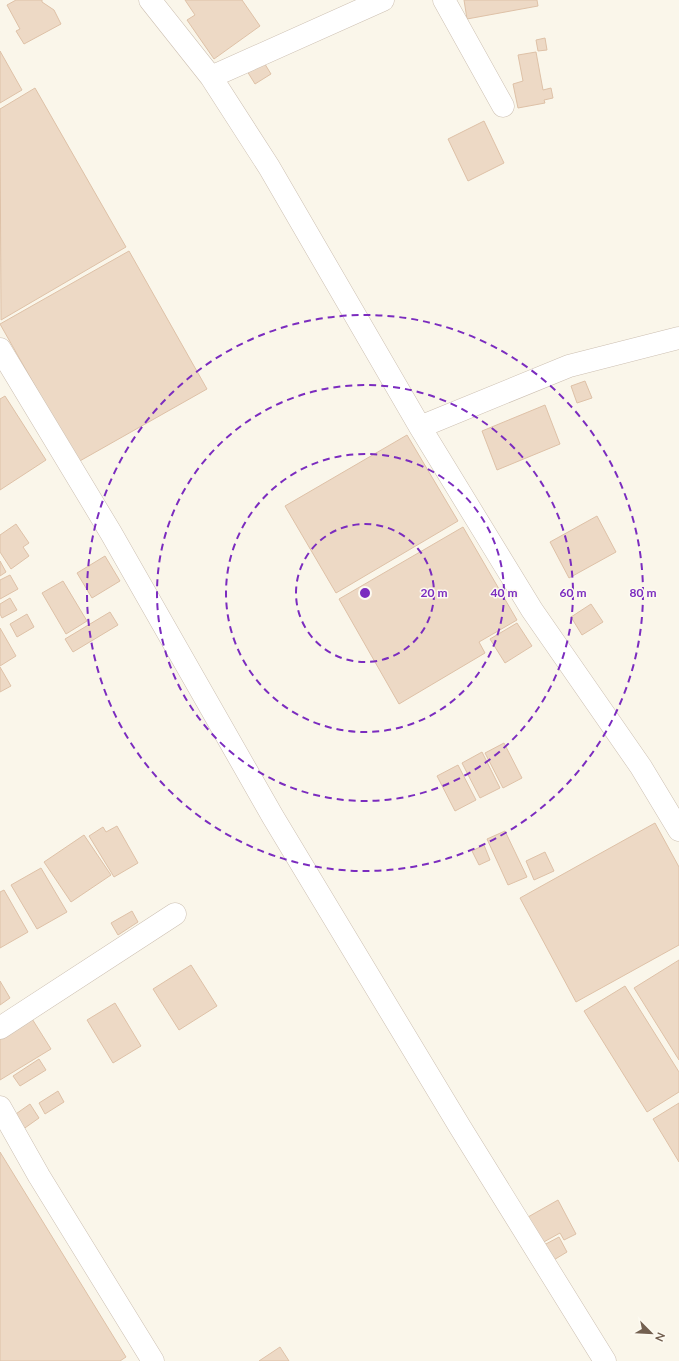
<svg xmlns="http://www.w3.org/2000/svg" width="679" height="1361" font-family="Lato,sans-serif">
<style>
.building{fill:#edd9c5;stroke:#dec1a7}
.lines{fill:none;stroke-linecap:round;stroke-linejoin:round}
.minor-casing{stroke:#ccbfb1;stroke-width:23}
.minor{stroke:#fff;stroke-width:22}
.ring{fill:none;stroke:#7b2cbf;stroke-width:2;stroke-dasharray:7 5}
.centre{fill:#7b2cbf;stroke:#fdfaf1;stroke-width:2}
.ring-label{font-size:12px;text-anchor:middle;font-weight:bold;fill:#7b2cbf;stroke:#fdfaf1;stroke-width:3;stroke-linejoin:round;paint-order:stroke}
</style>
<rect width="100%" height="100%" fill="#faf6ea"/>
<path class="building" d="M 16,0 L 42,0 L 42,2 L 54,10 L 61,24 L 24,44 L 16,31 L 20,29 L 7,5 Z
M 185,0 L 242,0 L 260,26 L 214,59 L 187,20 L 195,15 Z
M 464,0 L 537,0 L 538,6 L 467,19 Z
M 545,38 L 547,50 L 538,51 L 536,40 Z
M 0,51 L 22,90 L 0,103 Z
M 536,52 L 543,90 L 551,88 L 553,98 L 544,100 L 545,103 L 518,108 L 513,84 L 523,81 L 518,55 Z
M 263,61 L 271,74 L 255,84 L 247,71 Z
M 35,88 L 126,247 L 1,320 L 0,109 Z
M 484,121 L 504,163 L 468,181 L 448,139 Z
M 129,251 L 207,389 L 78,462 L 0,324 Z
M 585,381 L 592,398 L 577,403 L 571,386 Z
M 5,396 L 46,460 L 0,490 L 0,399 Z
M 545,405 L 560,444 L 497,470 L 482,431 Z
M 407,435 L 458,521 L 336,593 L 285,506 Z
M 597,516 L 616,552 L 569,578 L 550,542 Z
M 16,524 L 29,543 L 23,547 L 29,556 L 11,569 L 0,552 L 0,535 Z
M 463,527 L 517,620 L 479,642 L 485,653 L 399,704 L 339,599 Z
M 105,556 L 120,581 L 92,598 L 77,573 Z
M 0,561 L 6,572 L 0,576 Z
M 10,575 L 18,589 L 0,599 L 0,580 Z
M 63,581 L 87,621 L 66,634 L 42,593 Z
M 10,598 L 17,610 L 2,618 L 0,614 L 0,604 Z
M 591,604 L 603,622 L 582,635 L 571,617 Z
M 110,612 L 118,625 L 73,652 L 65,639 Z
M 27,614 L 34,627 L 17,637 L 10,624 Z
M 517,623 L 532,646 L 505,663 L 490,639 Z
M 0,628 L 16,656 L 0,666 Z
M 0,667 L 11,686 L 0,692 Z
M 504,743 L 522,778 L 503,788 L 485,753 Z
M 482,752 L 500,788 L 480,798 L 462,763 Z
M 458,765 L 476,800 L 455,811 L 437,776 Z
M 655,823 L 679,867 L 679,945 L 576,1002 L 520,898 Z
M 117,826 L 138,863 L 114,877 L 89,836 L 103,827 L 106,832 Z
M 505,831 L 527,877 L 508,885 L 487,839 Z
M 84,835 L 111,875 L 71,902 L 44,862 Z
M 484,845 L 490,860 L 479,865 L 472,851 Z
M 545,852 L 554,871 L 534,880 L 526,861 Z
M 41,868 L 67,912 L 37,929 L 11,885 Z
M 4,890 L 28,932 L 0,948 L 0,892 Z
M 132,911 L 138,922 L 118,935 L 111,923 Z
M 679,960 L 679,1060 L 634,988 Z
M 191,965 L 217,1006 L 179,1030 L 153,989 Z
M 0,981 L 10,998 L 0,1005 Z
M 625,986 L 679,1072 L 679,1092 L 647,1112 L 584,1011 Z
M 115,1003 L 141,1046 L 113,1063 L 87,1020 Z
M 29,1014 L 51,1049 L 0,1080 L 0,1032 Z
M 39,1059 L 46,1070 L 20,1086 L 13,1076 Z
M 58,1091 L 64,1102 L 45,1114 L 39,1103 Z
M 679,1103 L 679,1162 L 653,1119 Z
M 30,1104 L 39,1118 L 22,1130 L 13,1116 Z
M 0,1152 L 126,1357 L 120,1361 L 0,1361 Z
M 558,1200 L 576,1234 L 564,1240 L 560,1233 L 542,1243 L 528,1217 Z
M 559,1237 L 567,1252 L 552,1261 L 544,1245 Z
M 280,1347 L 289,1361 L 259,1361 Z"/>
<g class="lines">
<g class="minor-casing">
<path id="minor" d="M 150,0 L 211,77 L 269,167 L 420,427 L 532,610 L 641,767 L 679,830
M 444,0 L 503,106
M 211,77 L 383,0
M 0,349 L 111,533 L 273,817 L 460,1127 L 605,1361
M 420,427 L 569,366 L 679,338
M 0,1028 L 175,914
M 0,1107 L 39,1176 L 153,1361"/>
</g>
<use href="#minor" class="minor"/>
</g>
<g class="ring">
<circle cx="365" cy="593" r="69"/>
<circle cx="365" cy="593" r="139"/>
<circle cx="365" cy="593" r="208"/>
<circle cx="365" cy="593" r="278"/>
</g>
<circle cx="365" cy="593" r="6" class="centre"/>
<g class="ring-label">
<text x="434" y="597">20 m</text>
<text x="504" y="597">40 m</text>
<text x="573" y="597">60 m</text>
<text x="643" y="597">80 m</text>
</g>
<g transform="translate(651 1333) rotate(114)" stroke="#fdfaf1" stroke-width="3" paint-order="stroke">
<path d="M0-3L7 15L0 10L-7 15Z" fill="#736050"/>
<text y="-6" font-size="11" font-weight="bold" text-anchor="middle" fill="#736050">N</text>
</g>
</svg>
